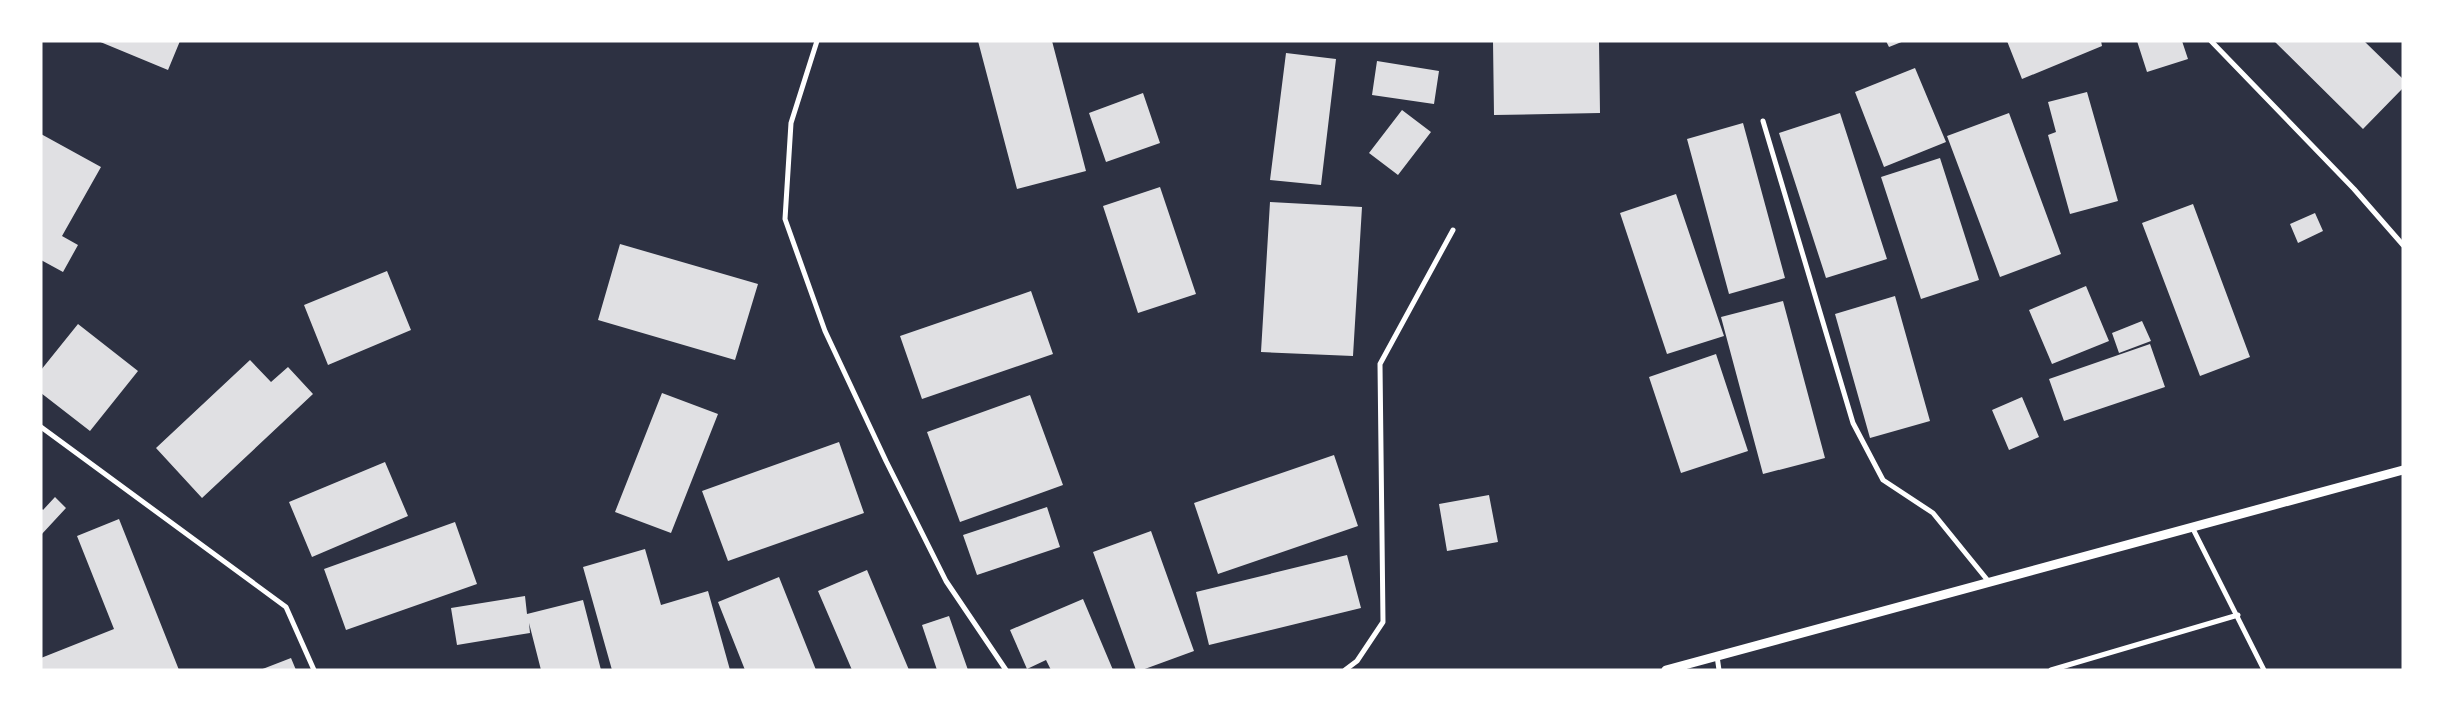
<svg xmlns="http://www.w3.org/2000/svg" width="2444" height="711" font-family="Literata,serif">
<style>
.building{fill:#e0e0e3}
.lines{fill:none;stroke-linecap:round;stroke-linejoin:round}
.minor{stroke:#fff;stroke-width:5}
.tertiary{stroke:#fff;stroke-width:9}
</style>
<rect width="100%" height="100%" fill="#2d3142"/>
<path class="building" d="M 98,41 L 180,41 L 168,70 Z
M 978,41 L 1052,41 L 1086,171 L 1017,189 Z
M 1493,41 L 1599,41 L 1600,113 L 1494,115 Z
M 1886,41 L 1904,41 L 1889,47 Z
M 2007,41 L 2101,41 L 2102,46 L 2022,79 Z
M 2137,41 L 2182,41 L 2188,59 L 2147,72 Z
M 2274,41 L 2364,41 L 2403,79 L 2403,88 L 2363,129 Z
M 1286,53 L 1336,59 L 1321,185 L 1270,180 Z
M 1377,61 L 1439,71 L 1434,104 L 1372,95 Z
M 1915,68 L 1946,142 L 1884,167 L 1855,92 Z
M 2087,92 L 2118,201 L 2070,214 L 2048,135 L 2056,132 L 2048,102 Z
M 1143,93 L 1160,143 L 1106,162 L 1089,113 Z
M 1402,110 L 1431,132 L 1398,175 L 1369,153 Z
M 1840,113 L 1887,259 L 1826,278 L 1779,133 Z
M 2009,113 L 2061,254 L 2000,277 L 1947,136 Z
M 1743,123 L 1785,278 L 1729,294 L 1687,139 Z
M 41,134 L 101,167 L 62,236 L 78,245 L 63,272 L 41,260 Z
M 1940,158 L 1979,280 L 1921,299 L 1881,177 Z
M 1160,187 L 1196,294 L 1138,313 L 1103,206 Z
M 1676,194 L 1724,336 L 1667,354 L 1620,213 Z
M 1270,202 L 1362,207 L 1353,356 L 1261,352 Z
M 2193,204 L 2250,357 L 2200,376 L 2142,223 Z
M 2315,213 L 2323,231 L 2298,243 L 2290,224 Z
M 620,244 L 758,284 L 735,360 L 598,320 Z
M 387,271 L 411,330 L 328,365 L 304,305 Z
M 2086,286 L 2109,341 L 2052,364 L 2029,310 Z
M 1031,291 L 1053,354 L 922,399 L 900,336 Z
M 1895,296 L 1930,421 L 1870,438 L 1835,314 Z
M 1783,301 L 1825,458 L 1763,474 L 1721,317 Z
M 2142,321 L 2151,341 L 2119,353 L 2112,333 Z
M 78,324 L 138,371 L 90,431 L 41,393 L 41,370 Z
M 2150,344 L 2165,387 L 2064,421 L 2049,379 Z
M 1716,354 L 1748,451 L 1681,473 L 1649,377 Z
M 250,360 L 271,382 L 288,367 L 313,394 L 202,498 L 156,448 Z
M 662,393 L 718,414 L 671,533 L 615,512 Z
M 1030,395 L 1063,485 L 960,522 L 927,432 Z
M 2022,397 L 2039,437 L 2009,450 L 1992,410 Z
M 839,442 L 864,513 L 728,561 L 702,491 Z
M 1334,455 L 1358,526 L 1218,574 L 1194,503 Z
M 385,462 L 408,516 L 312,557 L 289,502 Z
M 1489,495 L 1498,542 L 1447,551 L 1439,504 Z
M 55,497 L 66,508 L 41,535 L 41,508 L 43,510 Z
M 1047,507 L 1060,547 L 977,575 L 963,535 Z
M 119,519 L 179,670 L 41,670 L 41,658 L 114,629 L 77,536 Z
M 455,522 L 477,584 L 346,630 L 324,569 Z
M 1151,531 L 1194,651 L 1142,670 L 1136,670 L 1093,552 Z
M 645,549 L 661,605 L 708,591 L 730,670 L 612,670 L 583,567 Z
M 1347,555 L 1361,608 L 1209,645 L 1196,592 Z
M 867,570 L 909,670 L 852,670 L 818,591 Z
M 779,577 L 816,670 L 745,670 L 718,602 Z
M 525,596 L 527,614 L 583,600 L 601,670 L 541,670 L 529,623 L 530,633 L 457,645 L 451,608 Z
M 1083,599 L 1113,670 L 1051,670 L 1046,660 L 1027,669 L 1010,630 Z
M 949,616 L 968,670 L 937,670 L 922,625 Z
M 291,658 L 296,670 L 260,670 Z"/>
<g class="lines">
<path class="minor" d="M 817,41 L 791,123 L 785,219 L 825,331 L 886,461 L 946,581 L 1006,670
M 2211,41 L 2354,189 L 2403,245
M 1763,121 L 1853,423 L 1883,480 L 1933,513 L 1989,582
M 41,427 L 286,607 L 314,670
M 2192,527 L 2264,670
M 1717,656 L 1719,670
M 1345,670 L 1357,661 L 1383,622 L 1380,364 L 1453,230
M 2051,670 L 2238,615"/>
<path class="tertiary" d="M 1666,670 L 2403,470"/>
</g>
<rect width="2444" height="711" fill="none" stroke="#ffffff" stroke-width="85"/>
</svg>
